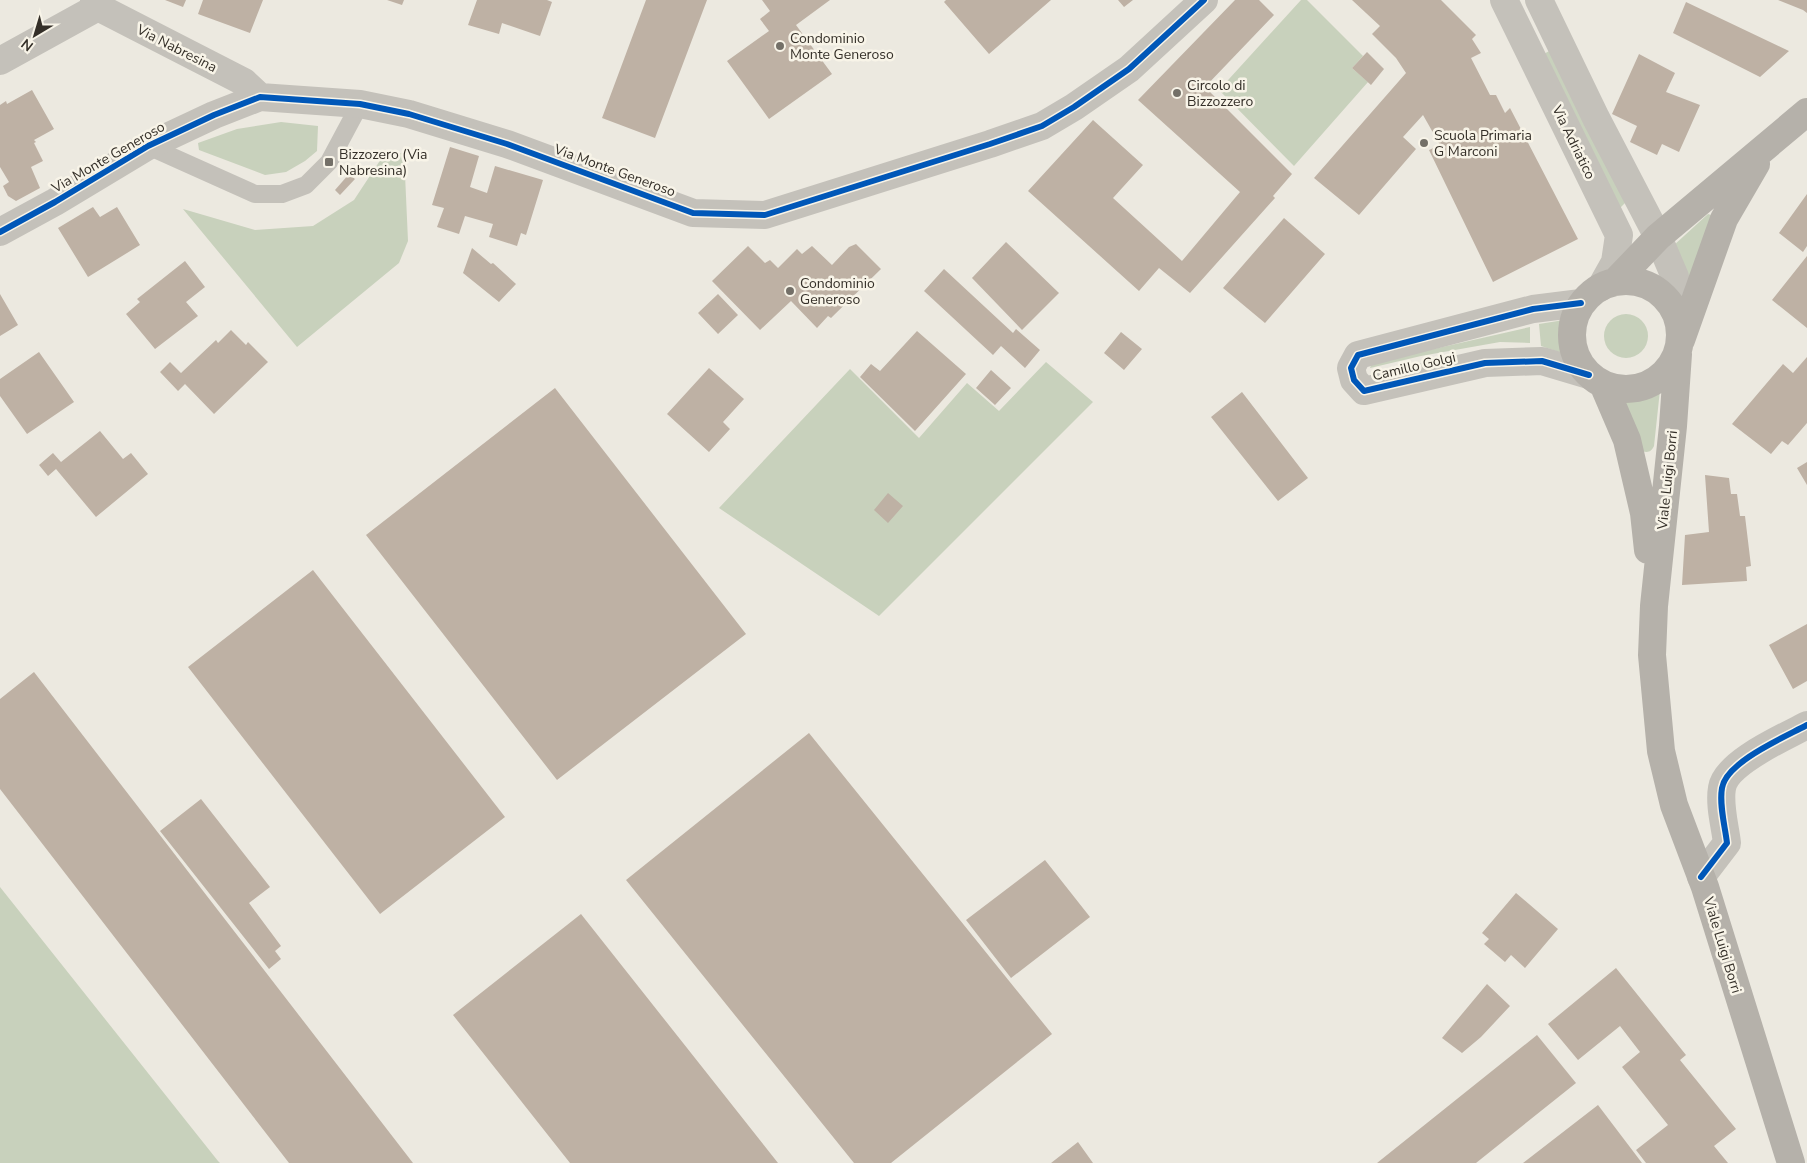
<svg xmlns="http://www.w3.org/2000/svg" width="1807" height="1163" font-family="'Nunito Sans',sans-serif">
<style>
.green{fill:#c8d1bc}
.building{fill:#beb1a4}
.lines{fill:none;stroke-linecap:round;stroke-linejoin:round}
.lane{stroke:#c4c1ba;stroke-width:18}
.street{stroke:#c4c1ba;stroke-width:28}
.secondary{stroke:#b5b1aa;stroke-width:28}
.cycleway-casing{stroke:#f8f4e8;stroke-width:9}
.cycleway{stroke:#0057b8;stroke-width:6}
.poi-dot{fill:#747068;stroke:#f8f4e8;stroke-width:2}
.labels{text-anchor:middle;stroke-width:5;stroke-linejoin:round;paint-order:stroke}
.poi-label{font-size:14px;fill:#342f28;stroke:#f8f4e8;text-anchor:start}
.street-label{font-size:14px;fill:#342f28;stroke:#f8f4e8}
</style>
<rect width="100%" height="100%" fill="#ece9e0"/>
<path class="green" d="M 1301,0 L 1307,0 L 1363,56 L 1352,68 L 1368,82 L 1294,166 L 1219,90 Z
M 1551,50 L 1627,201 L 1619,209 L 1542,55 Z
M 281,122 L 318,126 L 317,151 L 305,161 L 286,172 L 265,175 L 199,150 L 198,143 L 237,129 Z
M 404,152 L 408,241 L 399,263 L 297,347 L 183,209 L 255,230 L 313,226 L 354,200 L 381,159 Z
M 1708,214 L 1711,215 L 1712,218 L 1688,284 L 1673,246 Z
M1604 336a22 22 0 1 1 44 0a22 22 0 1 1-44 0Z
M 1564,320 L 1566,323 L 1566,352 L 1562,353 L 1541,346 L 1539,324 Z
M 1530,327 L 1530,343 L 1500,342 L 1421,356 L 1370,368 L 1372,363 Z
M 1046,362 L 1093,402 L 879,616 L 719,508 L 850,369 L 919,438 L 967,383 L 999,411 Z
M 1660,390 L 1654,446 C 1651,452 1648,453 1642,451 L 1621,400 L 1639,397 Z
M 0,887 L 218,1161 L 220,1163 L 0,1163 Z"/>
<path class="building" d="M 165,0 L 186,0 L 183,7 Z
M 203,0 L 263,0 L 250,33 L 198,14 Z
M 387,0 L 404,0 L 402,5 Z
M 477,0 L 547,0 L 552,2 L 540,36 L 502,23 L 499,34 L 468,25 Z
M 646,0 L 707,0 L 655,138 L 602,118 Z
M 762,0 L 830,0 L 796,25 L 832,74 L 769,119 L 727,61 L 769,31 L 760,19 L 770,11 Z
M 946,0 L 1051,0 L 989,54 L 944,2 Z
M 1118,0 L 1133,0 L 1124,7 Z
M 1235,0 L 1259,0 L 1274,15 L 1205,87 L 1292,174 L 1273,196 L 1275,198 L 1190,293 L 1159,268 L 1139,291 L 1028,191 L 1093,120 L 1143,165 L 1113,198 L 1182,261 L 1240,192 L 1138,100 Z
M 1352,0 L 1441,0 L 1476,35 L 1472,39 L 1481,53 L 1471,58 L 1490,95 L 1496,95 L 1505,113 L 1510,108 L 1578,239 L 1493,282 L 1429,150 L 1440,145 L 1423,115 L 1403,137 L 1416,149 L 1359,215 L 1314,178 L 1406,73 L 1396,58 L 1372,34 L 1380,26 Z
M 1778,0 L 1807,0 L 1807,13 L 1803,10 Z
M 1686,2 L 1789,51 L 1760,77 L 1673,33 Z
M 1367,52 L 1384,69 L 1371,85 L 1352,68 Z
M 1639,54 L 1675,73 L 1666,92 L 1700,105 L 1679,152 L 1662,144 L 1657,155 L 1630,142 L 1637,126 L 1612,114 Z
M 32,90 L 54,129 L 34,140 L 36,142 L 34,143 L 43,161 L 31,167 L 40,188 L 16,201 L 8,196 L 3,186 L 9,182 L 0,167 L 0,105 L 6,101 L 7,104 Z
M 450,147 L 479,156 L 470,187 L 487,193 L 495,166 L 543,180 L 526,235 L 521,233 L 517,246 L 489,237 L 493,224 L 465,216 L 459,234 L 437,227 L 444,208 L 432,205 Z
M 349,174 L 355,179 L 340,195 L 335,190 Z
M 1807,194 L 1807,246 L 1803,252 L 1779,233 Z
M 93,207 L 100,217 L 117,207 L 140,245 L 88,277 L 58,228 Z
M 1284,218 L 1325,254 L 1265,323 L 1223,288 Z
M 1006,242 L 1059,293 L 1022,330 L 972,278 Z
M 856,244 L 881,269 L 831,318 L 828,316 L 817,328 L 791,301 L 760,330 L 712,281 L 748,246 L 765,263 L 770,260 L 778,268 L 797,249 L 802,254 L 812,246 L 832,265 L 849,247 Z
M 472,248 L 491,264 L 493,263 L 516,284 L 499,302 L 463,273 Z
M 1807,256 L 1807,328 L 1772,300 Z
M 185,261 L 205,287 L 186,302 L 198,316 L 155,349 L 126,314 L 140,302 L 137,299 Z
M 944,269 L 1013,333 L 1016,329 L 1040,350 L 1025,368 L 1001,346 L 993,355 L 924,291 Z
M 0,294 L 18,325 L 0,336 Z
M 718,294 L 738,315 L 718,334 L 698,313 Z
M 231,330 L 246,345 L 248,342 L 268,362 L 214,414 L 185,384 L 178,391 L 160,372 L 170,362 L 181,373 L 216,340 L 218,343 Z
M 917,331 L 966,374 L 915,431 L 860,377 L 871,364 L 880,371 Z
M 1121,332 L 1142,349 L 1124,370 L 1104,353 Z
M 39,352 L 74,402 L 27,434 L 0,396 L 0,379 Z
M 1807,357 L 1807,423 L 1788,445 L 1782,441 L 1771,454 L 1732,424 L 1783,364 L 1793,373 Z
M 709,368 L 744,399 L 723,422 L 730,429 L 709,452 L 667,414 Z
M 991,370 L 1011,388 L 995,405 L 976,388 Z
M 555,388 L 746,634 L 557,780 L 366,535 Z
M 1242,392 L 1308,478 L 1278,501 L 1211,417 Z
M 100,431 L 123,459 L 131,453 L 148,474 L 96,517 L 56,469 L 48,476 L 39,465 L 53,453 L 61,462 Z
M 1807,462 L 1807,485 L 1797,468 Z
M 1705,475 L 1729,478 L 1731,494 L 1737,494 L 1740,516 L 1745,516 L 1751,566 L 1746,567 L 1747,581 L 1682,585 L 1685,535 L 1709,532 Z
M 888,493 L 903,506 L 888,523 L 874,510 Z
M 313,570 L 505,817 L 380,914 L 188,667 Z
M 1807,624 L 1807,681 L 1793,689 L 1769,645 Z
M 34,672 L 413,1163 L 289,1163 L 0,789 L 0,699 Z
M 809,733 L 1052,1034 L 891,1163 L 854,1163 L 626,880 Z
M 201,799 L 270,887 L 249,903 L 281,946 L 275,951 L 281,959 L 269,969 L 160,831 Z
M 1045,860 L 1090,917 L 1011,978 L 966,920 Z
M 1516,893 L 1558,929 L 1525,968 L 1511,955 L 1505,962 L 1484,944 L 1489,939 L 1482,933 Z
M 581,914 L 778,1163 L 570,1163 L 453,1015 Z
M 1616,968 L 1686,1055 L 1680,1060 L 1736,1129 L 1714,1146 L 1728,1163 L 1646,1163 L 1636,1150 L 1668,1125 L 1622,1067 L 1640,1052 L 1620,1026 L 1578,1060 L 1548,1024 Z
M 1487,984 L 1510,1006 L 1481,1037 L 1462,1053 L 1442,1038 Z
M 1537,1035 L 1576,1083 L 1476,1163 L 1377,1163 Z
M 1598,1105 L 1642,1163 L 1523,1163 Z
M 1078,1142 L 1093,1163 L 1051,1163 Z"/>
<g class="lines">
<path class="lane" d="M 148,146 L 255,194 L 282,194 L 306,185 L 329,162 L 360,104"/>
<path class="street" d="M 94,0 L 98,7 L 244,82 L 260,97
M 1504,0 L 1619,235 L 1615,262 L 1601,287
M 1539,0 L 1596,118 L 1658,237 L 1675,277 L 1675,311
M 0,61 L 98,7
M 0,232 L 55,202 L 148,146 L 214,115 L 260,97 L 360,104 L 409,114 L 507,144 L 693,213 L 765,215 L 990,144 L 1042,126 L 1074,107 L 1129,69 L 1204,0
M 1581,303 L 1533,309 L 1358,355 L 1351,368 L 1354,380 L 1364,391 L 1485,363 L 1542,361 L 1589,375
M 1701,877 L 1727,843 C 1725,826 1719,805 1722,788 C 1726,762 1785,737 1807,725"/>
<path class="secondary" d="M1572 335a54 54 0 1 1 108 0a54 54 0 1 1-108 0Z
M 1615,282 L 1658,237 L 1807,112
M 1681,340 L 1724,219 L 1756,164
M 1678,354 L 1673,426 L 1654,606 L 1652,655 L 1661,751 L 1674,805 L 1705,887 L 1791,1163
M 1603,384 L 1627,440 L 1644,513 L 1648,550"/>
<g class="cycleway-casing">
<path id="cycleway" d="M 0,232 L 55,202 L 148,146 L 214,115 L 260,97 L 360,104 L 409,114 L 507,144 L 693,213 L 765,215 L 990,144 L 1042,126 L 1074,107 L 1129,69 L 1204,0
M 1581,303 L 1533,309 L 1358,355 L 1351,368 L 1354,380 L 1364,391 L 1485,363 L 1542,361 L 1589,375
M 1701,877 L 1727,843 C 1725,826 1719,805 1722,788 C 1726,762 1785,737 1807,725"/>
</g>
<use href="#cycleway" class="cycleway"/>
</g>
<g class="poi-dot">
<circle cx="780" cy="46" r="5"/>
<circle cx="1177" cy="93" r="5"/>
<circle cx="1424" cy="143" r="5"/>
<rect x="324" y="157" width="10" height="10" rx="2.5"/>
<circle cx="790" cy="291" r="5"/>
</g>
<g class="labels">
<g class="poi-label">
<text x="790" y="43">Condominio<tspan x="790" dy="16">Monte Generoso</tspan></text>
<text x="1187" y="90">Circolo di<tspan x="1187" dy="16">Bizzozzero</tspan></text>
<text x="1434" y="140">Scuola Primaria<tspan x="1434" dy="16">G Marconi</tspan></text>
<text x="339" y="159">Bizzozero (Via<tspan x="339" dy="16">Nabresina)</tspan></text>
<text x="800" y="288">Condominio<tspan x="800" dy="16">Generoso</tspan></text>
</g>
<g class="street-label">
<text transform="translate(177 48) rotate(27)" y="5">Via Nabresina</text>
<text transform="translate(1574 142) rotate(64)" y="5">Via Adriatico</text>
<text transform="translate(108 157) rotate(-30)" y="5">Via Monte Generoso</text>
<text transform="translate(615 170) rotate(20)" y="5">Via Monte Generoso</text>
<text transform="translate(1414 366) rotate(-13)" y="5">Camillo Golgi</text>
<text transform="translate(1667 480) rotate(-84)" y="5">Viale Luigi Borri</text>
<text transform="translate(1723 945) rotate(73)" y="5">Viale Luigi Borri</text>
</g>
</g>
<g transform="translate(35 35) rotate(218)" stroke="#f8f4e8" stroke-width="4" paint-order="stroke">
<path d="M0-4L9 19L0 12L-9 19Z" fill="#342f28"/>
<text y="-8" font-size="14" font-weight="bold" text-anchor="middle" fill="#342f28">N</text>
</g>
</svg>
